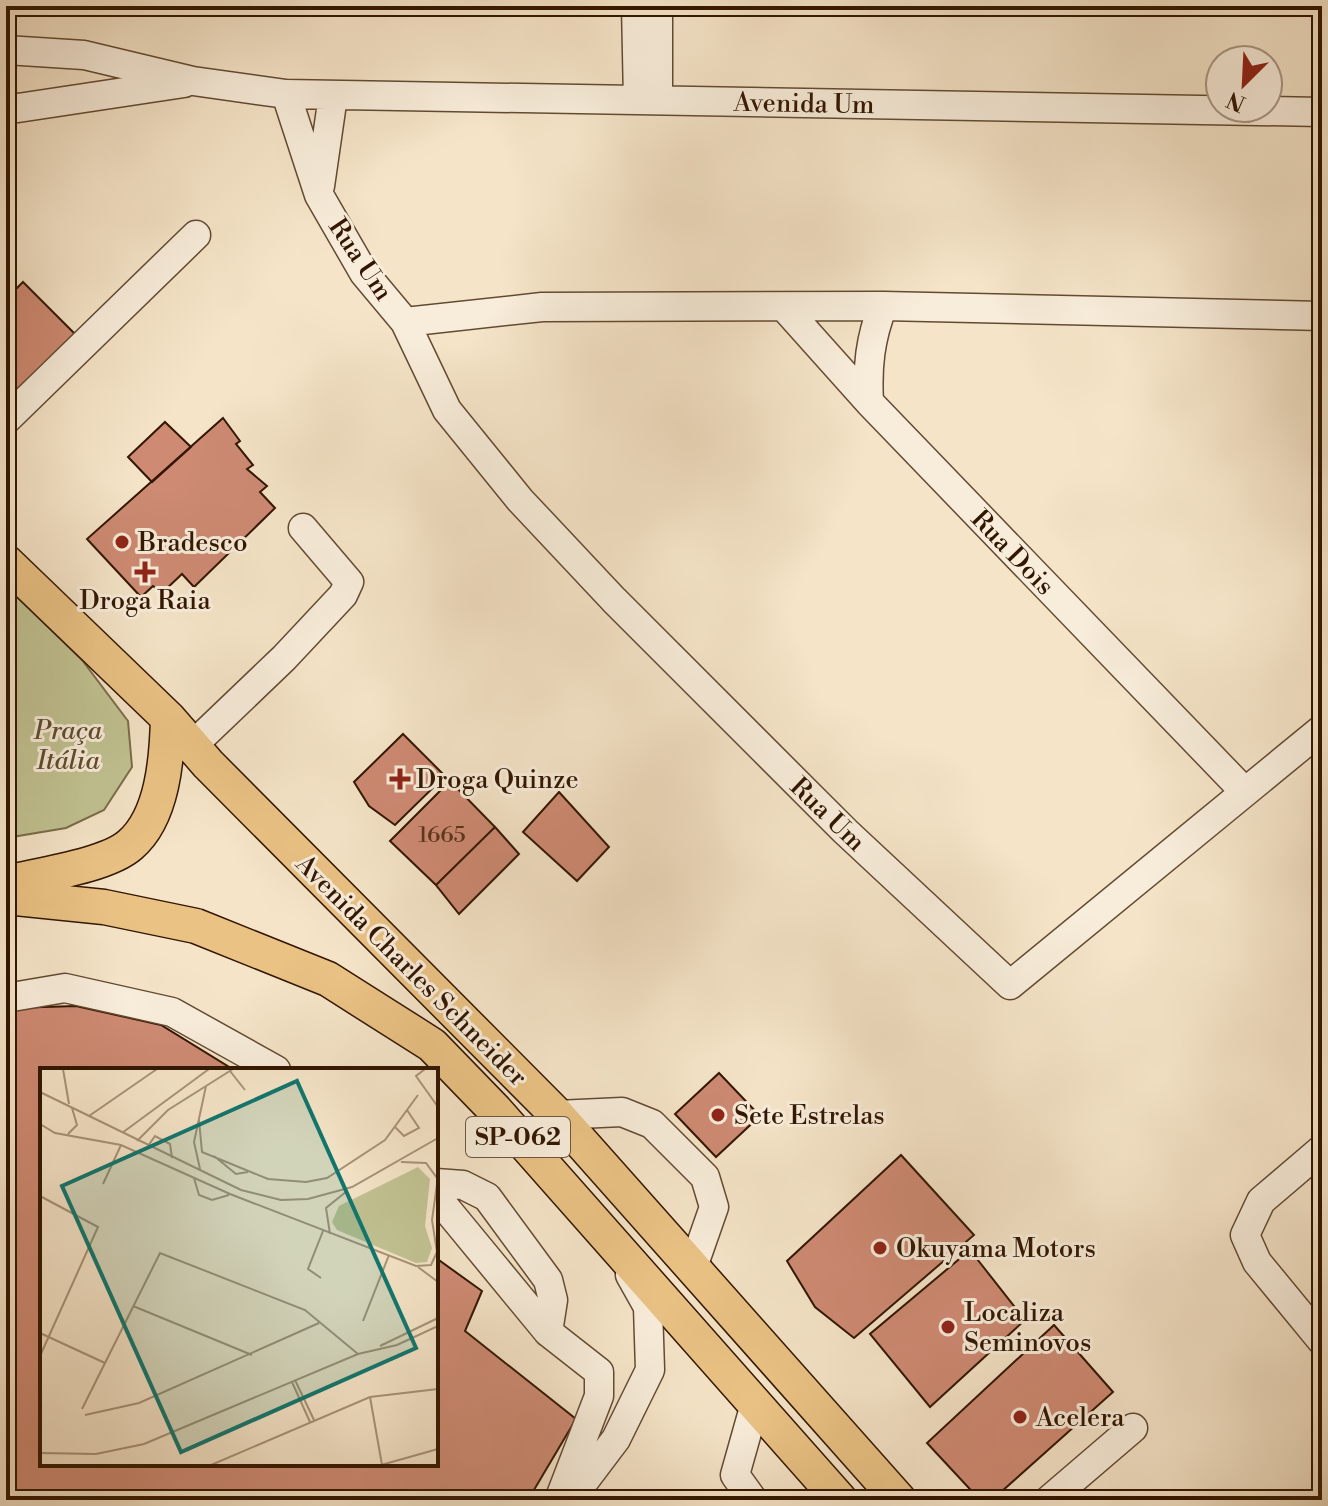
<svg xmlns="http://www.w3.org/2000/svg" width="1328" height="1506" font-family="'Libre Bodoni',serif">
<style>
.green{fill:#c1c292;stroke:#7a6c49;stroke-width:2}
.building{fill:#ce8a73;stroke:#321600;stroke-width:2}
.lines{fill:none;stroke-linecap:round;stroke-linejoin:round}
.minor-casing{stroke:#634a32;stroke-width:31}
.major-casing{stroke:#321600;stroke-width:37}
.minor{stroke:#f8eddb;stroke-width:28}
.major{stroke:#eac284;stroke-width:34}
.poi-dot{fill:#8f2418;stroke:#f8eddb;stroke-width:3}
.labels{text-anchor:middle;stroke-width:6;stroke-linejoin:round;paint-order:stroke}
.number-label{font-size:22px;fill:#59331d}
.shield{fill:#f8eddb;stroke:#6d5642;stroke-width:2}
.shield-label{font-size:24px;font-weight:bold;fill:#321600}
.street-label{font-size:26px;fill:#321600;stroke:#f8eddb}
.poi-label{font-size:26px;fill:#321600;stroke:#f8eddb;text-anchor:start}
.park-label{font-size:26px;font-style:italic;fill:#5d4a2c;stroke:#f8eddb}
.inset-road{fill:none;stroke:#a79278;stroke-width:2}
.view{fill:#0f766e;fill-opacity:0.15;stroke:#0f766e;stroke-width:4}
.inset-edge{fill:none;stroke:#321600;stroke-width:4}
</style>
<rect width="100%" height="100%" fill="#f5e4c8"/>
<filter id="stains"><feTurbulence type="fractalNoise" baseFrequency=".0025" numOctaves="4"/><feColorMatrix values="0 0 0 0 .2 0 0 0 0 .09 0 0 0 0 .02 0 0 0 .5 -.17"/></filter>
<radialGradient id="worn" r=".72"><stop offset=".6" stop-color="#630" stop-opacity="0"/><stop offset="1" stop-color="#630" stop-opacity=".3"/></radialGradient>
<path class="green" d="M 6,586 L 82,660 L 128,721 L 132,767 L 104,810 L 66,828 L 6,838 Z"/>
<path class="building" d="M 23,282 L 77,336 L 6,406 L 6,299 Z
M 223,418 L 240,441 L 236,444 L 253,465 L 247,469 L 267,486 L 260,492 L 275,508 L 194,587 L 182,574 L 162,593 L 153,586 L 141,597 L 87,539 Z
M 165,422 L 191,447 L 152,482 L 128,457 Z
M 403,734 L 445,776 L 395,825 L 369,806 L 354,782 Z
M 450,781 L 495,827 L 436,885 L 390,841 Z
M 559,792 L 609,847 L 577,881 L 523,832 Z
M 495,827 L 519,854 L 459,914 L 436,885 Z
M 76,1006 L 161,1025 L 234,1070 L 42,1070 L 42,1464 L 436,1464 L 436,1258 L 482,1291 L 465,1331 L 576,1419 L 528,1500 L 6,1500 L 6,1027 L 13,1025 L 12,1008 Z
M 719,1073 L 760,1116 L 716,1157 L 675,1114 Z
M 901,1155 L 974,1235 L 854,1338 L 815,1307 L 787,1261 Z
M 970,1250 L 1025,1320 L 930,1407 L 870,1334 Z
M 1054,1325 L 1113,1392 L 992,1500 L 980,1500 L 927,1443 Z"/>
<g class="lines">
<g class="minor-casing">
<path id="minor" d="M 636,6 L 638,100
M 658,6 L 658,100
M 6,50 L 84,55 L 193,81 L 286,94 L 1322,112
M 286,94 L 319,195 L 364,273 L 405,322 L 447,410 L 520,500 L 614,600 L 845,831 L 1010,985 L 1322,729
M 6,107 L 18,108 L 184,83
M 320,186 L 333,96
M 784,307 L 869,402 L 1245,792
M 405,322 L 542,307 L 883,306 L 1322,316
M 869,402 C 867,368 870,338 883,306
M 6,420 L 196,235
M 192,746 L 284,658 L 343,595 L 349,582 L 303,528
M 6,998 L 65,988 L 172,1012 L 276,1070
M 557,1115 L 622,1112 L 652,1124 L 705,1177 L 714,1207 L 693,1267
M 1322,1149 L 1261,1201 L 1245,1235 L 1257,1262 L 1322,1341
M 436,1183 L 463,1185 L 487,1197 L 548,1280 L 553,1300 L 548,1332
M 436,1196 L 548,1332 L 599,1372 L 599,1396 L 559,1500
M 570,1500 L 616,1439 L 650,1370 L 648,1307 L 630,1275
M 753,1500 L 735,1475 L 755,1404
M 1049,1500 L 1133,1428"/>
</g>
<g class="major-casing">
<path id="major" d="M 6,562 L 168,718 L 208,764 L 557,1115 L 899,1500
M 6,883 C 38,875 106,866 130,845 C 163,817 167,758 168,718
M 6,897 L 104,907 L 196,926 L 328,979 L 432,1045 L 495,1110 L 840,1500"/>
</g>
<use href="#minor" class="minor"/>
<use href="#major" class="major"/>
</g>
<g class="poi-dot">
<circle cx="122" cy="542" r="8"/>
<path d="M141 560h8v8h8v8h-8v8h-8v-8h-8v-8h8z"/>
<path d="M396 767h8v8h8v8h-8v8h-8v-8h-8v-8h8z"/>
<circle cx="718" cy="1115" r="8"/>
<circle cx="880" cy="1248" r="8"/>
<circle cx="948" cy="1327" r="8"/>
<circle cx="1020" cy="1417" r="8"/>
</g>
<g class="labels">
<g class="number-label">
<text x="442" y="842">1665</text>
</g>
<rect class="shield" x="466" y="1117" width="104" height="40" rx="6"/>
<g class="shield-label">
<text x="518" y="1145">SP-062</text>
</g>
<g class="street-label">
<text transform="translate(804 103) rotate(1)" y="9">Avenida Um</text>
<text transform="translate(361 259) rotate(56)" y="9">Rua Um</text>
<text transform="translate(1013 552) rotate(46)" y="9">Rua Dois</text>
<text transform="translate(828 814) rotate(44)" y="9">Rua Um</text>
<text transform="translate(412 970) rotate(45)" y="9">Avenida Charles Schneider</text>
</g>
<g class="poi-label">
<text x="138" y="551">Bradesco</text>
<text x="145" y="609" text-anchor="middle">Droga Raia</text>
<text x="416" y="788">Droga Quinze</text>
<text x="734" y="1124">Sete Estrelas</text>
<text x="896" y="1257">Okuyama Motors</text>
<text x="964" y="1321">Localiza<tspan x="964" dy="30">Seminovos</tspan></text>
<text x="1036" y="1426">Acelera</text>
</g>
<g class="park-label">
<text x="68" y="739">Praça<tspan x="68" dy="30">Itália</tspan></text>
</g>
</g>
<g transform="translate(40 1068)">
<rect width="398" height="398" fill="#f5e4c8"/>
<path d="M 378,99 L 390,111 L 385,158 L 392,180 L 387,194 L 376,195 L 297,162 L 292,154 L 299,138 Z" fill="#c1c292"/>
<path class="inset-road" d="M 23,1 L 29,36M 385,1 L 376,8 L 398,39M 190,3 L 205,22M 0,24 L 201,122 L 241,132 L 268,131 L 312,119 L 398,70M 49,48 L 117,1M 159,52 L 162,84 L 228,111 L 266,114 L 287,110 L 345,72 L 378,27M 0,56 L 15,65 L 81,77 L 190,126 L 376,198 L 391,197 L 397,184 L 392,152 L 398,109M 355,59 L 364,68 L 379,60 L 367,42M 82,65 L 169,1M 28,66 L 37,57 L 32,40M 97,73 L 128,42 L 193,1M 108,78 L 115,68 L 130,76 L 132,90M 174,88 L 196,106 L 208,104M 361,94 L 386,95 L 397,110M 160,101 L 154,74 L 166,18M 154,110 L 159,127 L 172,132 L 189,127M 63,116 L 81,77M 0,128 L 58,159 L 0,288M 290,166 L 286,140 L 307,123M 378,199 L 398,214M 281,210 L 268,201 L 283,163M 93,238 L 212,287M 323,253 L 349,187M 0,265 L 65,295M 340,278 L 398,250M 255,312 L 274,352M 252,314 L 270,354M 330,329 L 342,397M 42,341 L 120,185 L 265,242 L 318,286M 45,347 L 99,335 L 279,255M 0,385 L 56,386 L 104,376 L 318,286 L 357,277 L 398,258M 171,397 L 330,329 L 398,321M 341,397 L 398,381"/>
<path class="view" d="M 257,13 L 376,280 L 141,384 L 22,118 Z"/>
<rect width="398" height="398" class="inset-edge"/>
</g>
<rect width="1328" height="1506" fill="none" stroke="#f5e4c8" stroke-width="32"/>
<rect x="8" y="8" width="1312" height="1490" fill="none" stroke="#321600" stroke-width="4"/>
<rect x="16" y="16" width="1296" height="1474" fill="none" stroke="#321600" stroke-width="2"/>
<g transform="translate(1244 84) rotate(204)"><circle r="38" fill="#f8eddb" stroke="#a99783" stroke-width="2"/>
<path d="M0-6L14 30L0 20L-14 30Z" fill="#8f2418"/>
<text y="-12" font-size="22" font-weight="bold" text-anchor="middle" fill="#321600">N</text>
</g>
<rect width="100%" height="100%" filter="url(#stains)"/>
<rect width="100%" height="100%" fill="url(#worn)"/>
</svg>
